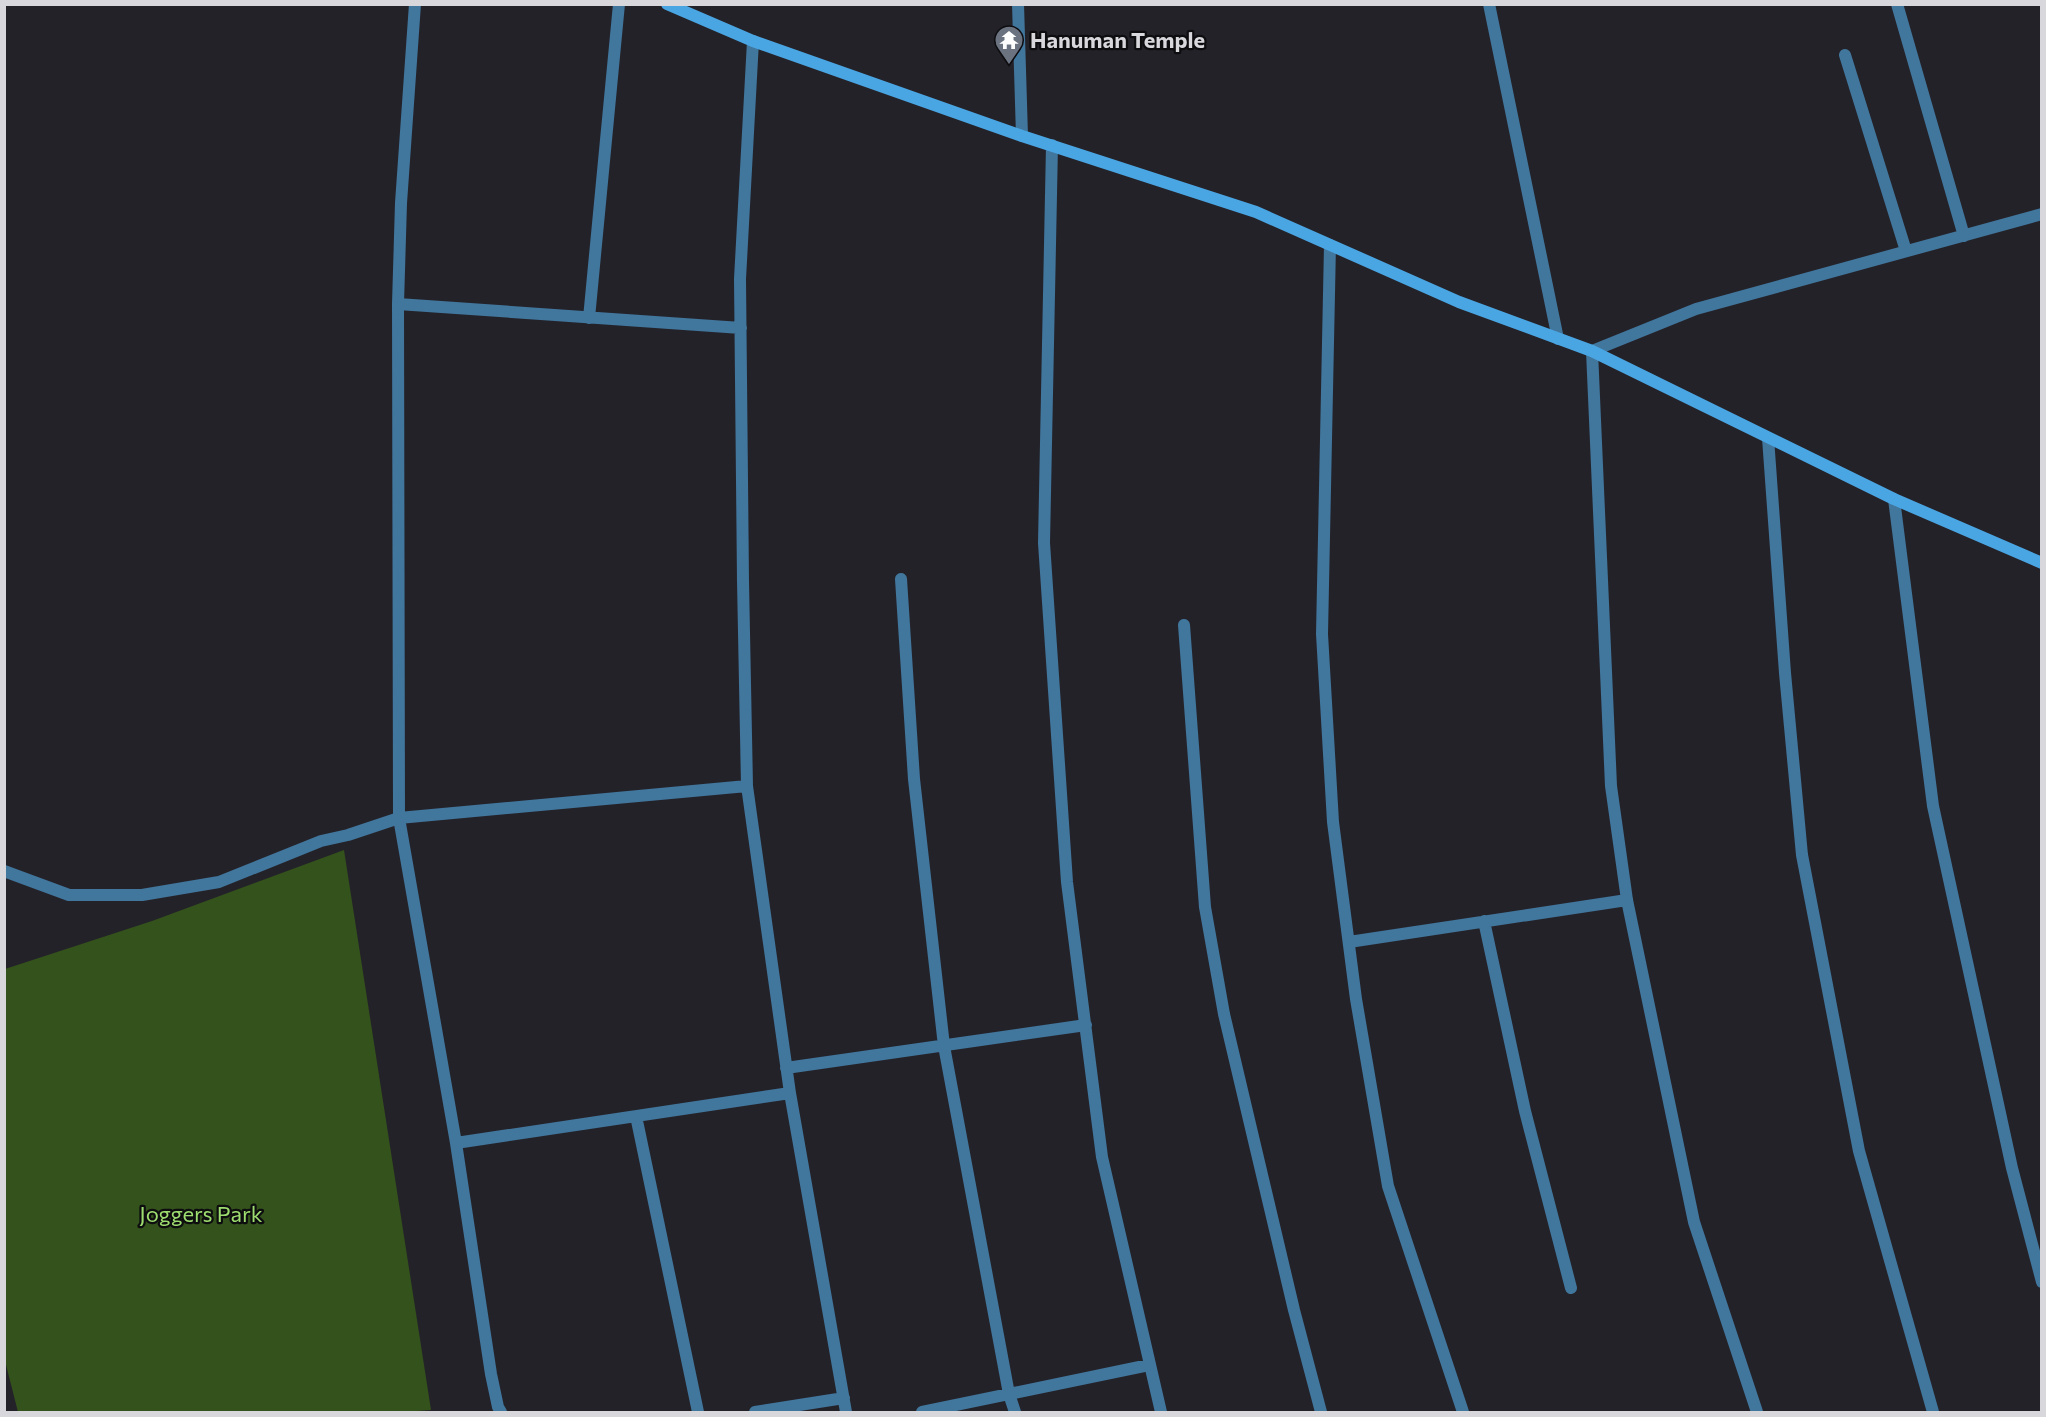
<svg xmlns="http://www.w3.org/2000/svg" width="2046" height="1417" font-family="Commissioner,sans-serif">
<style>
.green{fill:#34521c}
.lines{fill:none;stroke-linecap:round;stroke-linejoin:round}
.minor{stroke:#41769d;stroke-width:12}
.secondary{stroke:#4aa6e3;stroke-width:12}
.labels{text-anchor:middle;stroke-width:4.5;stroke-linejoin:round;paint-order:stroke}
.poi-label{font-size:22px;font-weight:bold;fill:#d8d7db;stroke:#0d0c0f;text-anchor:start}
.park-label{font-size:22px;fill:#9ddc6f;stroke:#0d0c0f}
</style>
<rect width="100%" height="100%" fill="#242229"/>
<path class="green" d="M 344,850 L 431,1410 L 403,1412 L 18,1412 L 4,1357 L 5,969 L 152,921 Z"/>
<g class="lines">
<path class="minor" d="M 415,4 L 401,203 L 398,304 L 399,818 L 456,1143 L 491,1374 L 498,1407 L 501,1412
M 1018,4 L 1022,136
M 1489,4 L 1558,339
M 1897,4 L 1964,236
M 753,41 L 740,279 L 743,581 L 747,786 L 790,1093 L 846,1412
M 1845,55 L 1906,251
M 1052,145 L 1044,543 L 1067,882 L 1102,1157 L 1161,1412
M 1330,245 L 1322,634 L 1333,822 L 1356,999 L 1388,1186 L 1463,1412
M 398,304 L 741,328
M 589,318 L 619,4
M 1768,438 L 1785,673 L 1802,855 L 1859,1151 L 1933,1412
M 1894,499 L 1933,806 L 2012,1168 L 2042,1282
M 901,579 L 914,779 L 944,1046 L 1009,1394 L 1015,1412
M 1184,625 L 1205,907 L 1224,1014 L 1294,1310 L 1321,1412
M 4,871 L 69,895 L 142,895 L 219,882 L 321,841 L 348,835 L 399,818 L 747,786
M 1484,921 L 1525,1111 L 1571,1288
M 1349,942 L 1627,900
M 786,1068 L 1086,1025
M 636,1116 L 698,1412
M 456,1143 L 790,1093
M 755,1412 L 844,1398
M 922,1412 L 1149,1365
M 1757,1412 L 1694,1222 L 1627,900 L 1611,786 L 1592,351 L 1696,309 L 2042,214"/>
<path class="secondary" d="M 667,4 L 753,41 L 1022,136 L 1256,212 L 1459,302 L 1592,351 L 1894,499 L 2042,563"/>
</g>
<defs>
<g id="temple-pin" transform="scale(1.5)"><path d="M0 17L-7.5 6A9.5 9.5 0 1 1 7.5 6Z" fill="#6b7280" stroke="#0d0c0f"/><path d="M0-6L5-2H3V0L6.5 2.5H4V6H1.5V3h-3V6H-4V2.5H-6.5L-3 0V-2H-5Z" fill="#fff"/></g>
</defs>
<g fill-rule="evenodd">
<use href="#temple-pin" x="1009" y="40"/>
</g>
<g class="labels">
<g class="poi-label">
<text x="1030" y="48">Hanuman Temple</text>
</g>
<g class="park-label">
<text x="201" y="1222">Joggers Park</text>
</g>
</g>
<rect width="2046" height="1417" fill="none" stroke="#d8d7db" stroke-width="12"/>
</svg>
